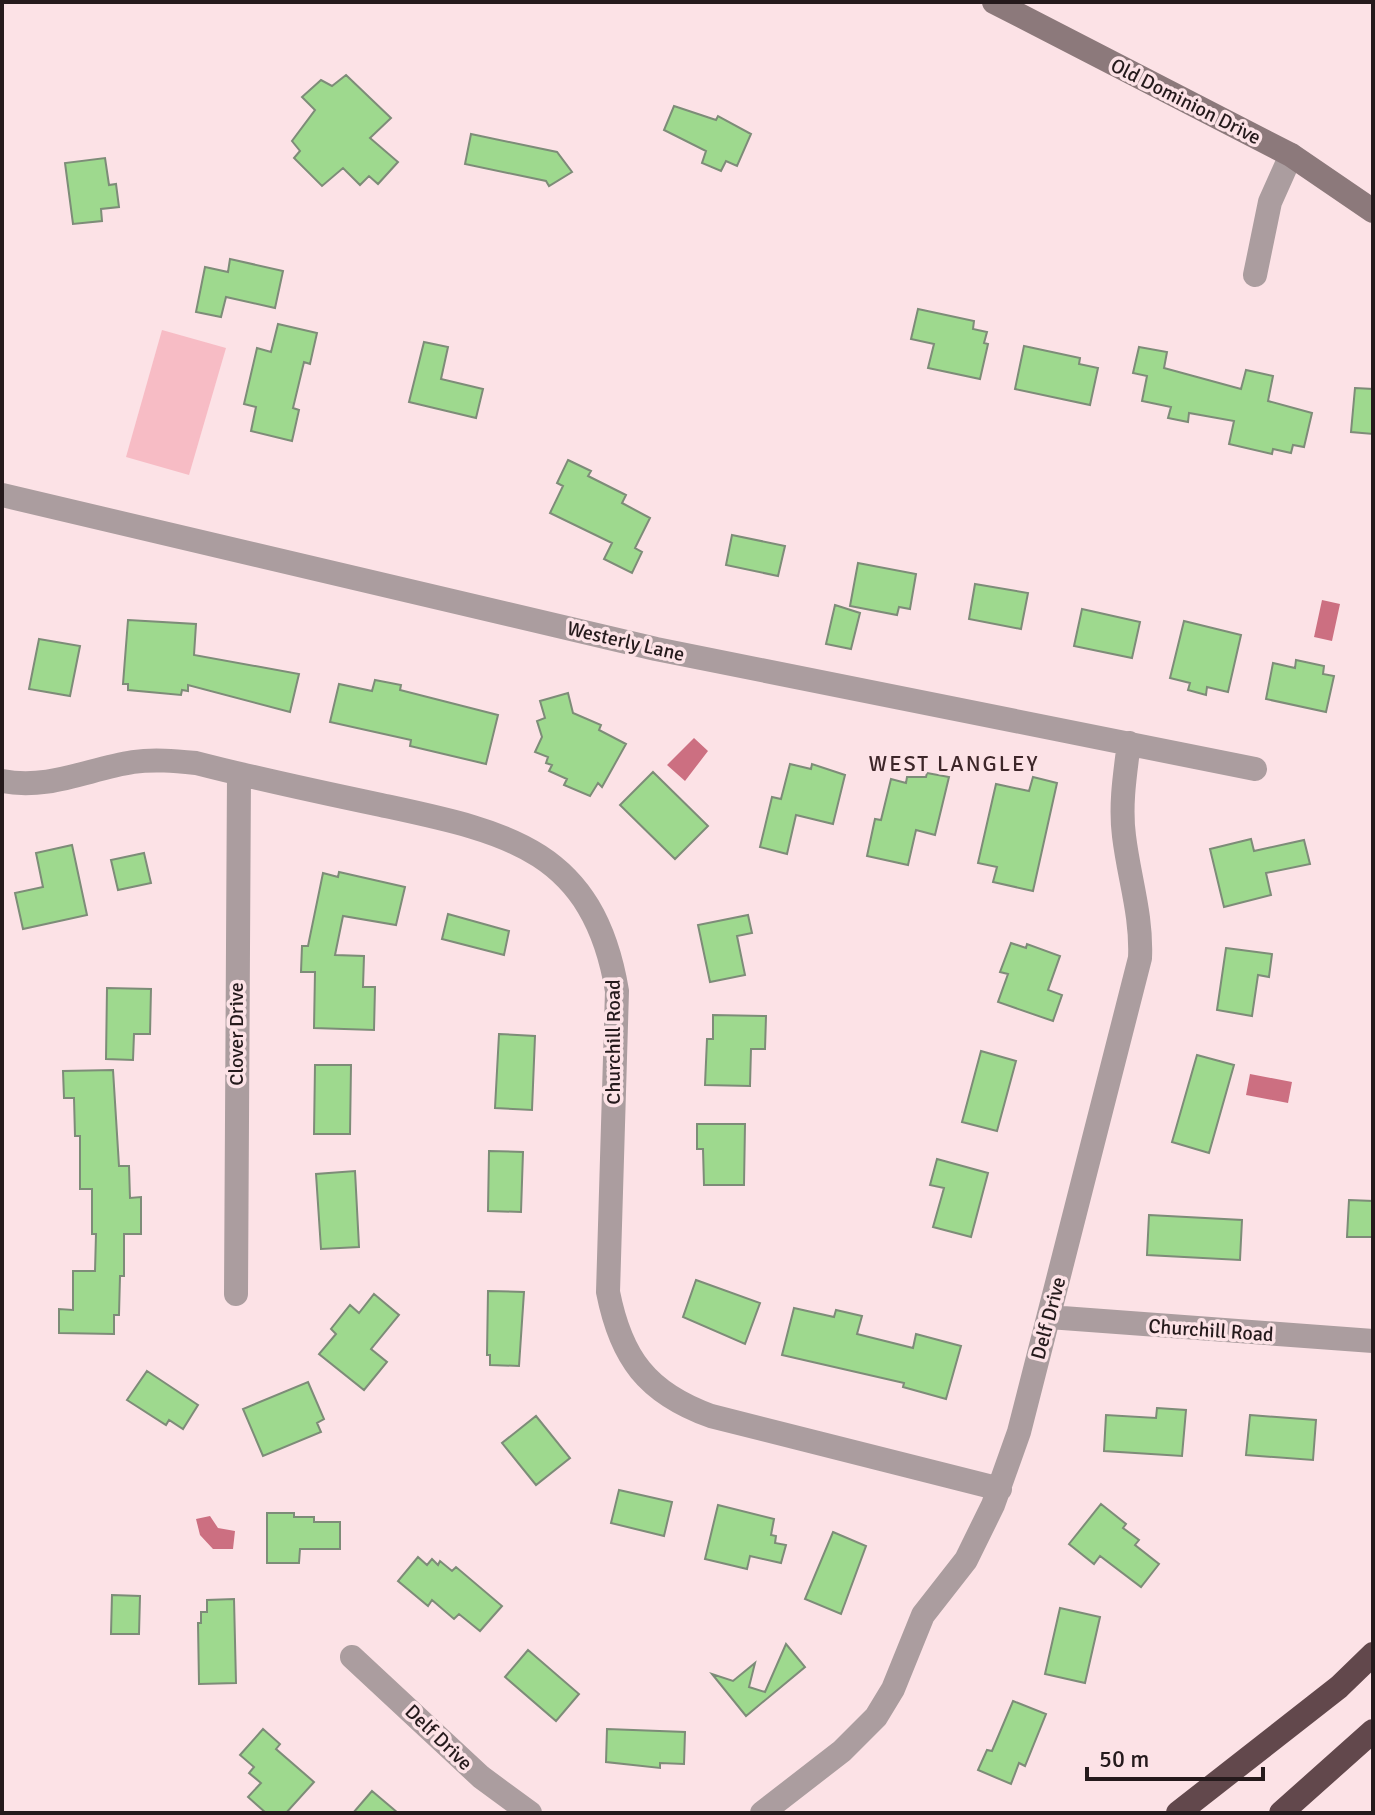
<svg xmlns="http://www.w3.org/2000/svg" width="1375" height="1815" font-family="Signika,sans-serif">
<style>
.green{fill:#f7bcc5}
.water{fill:#cc6f81}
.building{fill:#9ed98e;stroke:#7d8c78;stroke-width:2}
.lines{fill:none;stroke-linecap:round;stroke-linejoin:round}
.street{stroke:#ab9d9f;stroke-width:24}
.secondary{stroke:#8c797b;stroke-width:24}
.highway{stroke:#62484c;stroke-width:24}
.labels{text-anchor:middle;stroke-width:7;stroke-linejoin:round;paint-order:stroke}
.street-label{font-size:20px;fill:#251a1c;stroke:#fce2e6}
.neighbourhood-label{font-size:22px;letter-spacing:2px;fill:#3d2629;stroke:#fce2e6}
</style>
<rect width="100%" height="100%" fill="#fce2e6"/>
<path class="green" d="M 162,330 L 226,348 L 189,475 L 126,457 Z"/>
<path class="water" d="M 1322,600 L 1340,604 L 1332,641 L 1314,637 Z
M 694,738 L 708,751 L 685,781 L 667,765 Z
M 1250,1074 L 1292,1082 L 1288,1103 L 1246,1095 Z
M 210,1516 L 218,1528 L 235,1531 L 233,1549 L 213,1549 L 200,1535 L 196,1519 Z"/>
<path class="building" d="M 346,75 L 391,118 L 370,138 L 398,162 L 378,184 L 369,176 L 360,185 L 343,168 L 322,186 L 294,158 L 300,151 L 292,141 L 315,110 L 302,97 L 321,80 L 332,86 Z
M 674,106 L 716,120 L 718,116 L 751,134 L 737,166 L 726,161 L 721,171 L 702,163 L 706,151 L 664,130 Z
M 471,134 L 557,152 L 572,172 L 549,186 L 546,181 L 465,164 Z
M 105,158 L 109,185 L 116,184 L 119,207 L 101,209 L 102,221 L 73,224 L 65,163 Z
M 230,259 L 283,271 L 275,308 L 226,297 L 221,317 L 196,312 L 205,267 L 228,272 Z
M 918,309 L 974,321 L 973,329 L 987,332 L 984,343 L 988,344 L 980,379 L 928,368 L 934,344 L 911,339 Z
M 278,324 L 317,333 L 310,364 L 304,362 L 293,408 L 299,410 L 292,441 L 251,431 L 256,407 L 244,404 L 257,348 L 271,352 Z
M 424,342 L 448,347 L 441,379 L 483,389 L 476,418 L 409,402 Z
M 1024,346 L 1080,358 L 1079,364 L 1098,368 L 1090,405 L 1015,389 Z
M 1139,347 L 1167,352 L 1164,368 L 1241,389 L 1246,370 L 1273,376 L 1268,401 L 1312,413 L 1304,447 L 1293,445 L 1291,453 L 1273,449 L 1272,454 L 1229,444 L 1234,421 L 1189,413 L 1188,422 L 1168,418 L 1171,407 L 1142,401 L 1147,376 L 1133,373 Z
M 1355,388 L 1373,389 L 1373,434 L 1351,432 Z
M 568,460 L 591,471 L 588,476 L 626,495 L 622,503 L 650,518 L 635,548 L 642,552 L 632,573 L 604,559 L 612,543 L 550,513 L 563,486 L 557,483 Z
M 732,535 L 785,546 L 778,576 L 726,565 Z
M 858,563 L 916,574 L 910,609 L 899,607 L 897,615 L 850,606 Z
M 975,584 L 1028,593 L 1021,629 L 969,619 Z
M 835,605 L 860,613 L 851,649 L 826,644 Z
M 1082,609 L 1140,622 L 1132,658 L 1074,646 Z
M 128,620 L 196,624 L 194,655 L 299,674 L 290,712 L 188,685 L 188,691 L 182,690 L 181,695 L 128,690 L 128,684 L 123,684 Z
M 1184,621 L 1241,635 L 1228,692 L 1207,687 L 1206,695 L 1188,690 L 1190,683 L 1170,678 Z
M 39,639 L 80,646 L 70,696 L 29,689 Z
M 1296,660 L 1324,666 L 1323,674 L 1334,676 L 1326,712 L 1266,699 L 1273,663 L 1295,668 Z
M 375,680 L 401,685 L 400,690 L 498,715 L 486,764 L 410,746 L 411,740 L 330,722 L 339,684 L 372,691 Z
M 568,693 L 573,713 L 601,725 L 599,730 L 626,744 L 602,787 L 598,783 L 590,796 L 564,785 L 567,779 L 549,771 L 552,765 L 546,763 L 548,757 L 535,752 L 542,737 L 537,721 L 545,718 L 540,701 Z
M 790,764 L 811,769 L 812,764 L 845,775 L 833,824 L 796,815 L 787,854 L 760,847 L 772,797 L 781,799 Z
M 653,772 L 708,826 L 675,859 L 620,805 Z
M 927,773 L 949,777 L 935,835 L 916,830 L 908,865 L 867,856 L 875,819 L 881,820 L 891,779 L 906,783 L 907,777 L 926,777 Z
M 1033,777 L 1057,783 L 1033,891 L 993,882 L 997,867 L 978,863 L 996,784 L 1029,791 Z
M 1251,839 L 1254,851 L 1304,840 L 1310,864 L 1266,873 L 1271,895 L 1224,907 L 1210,849 Z
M 72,845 L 87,915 L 23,929 L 15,893 L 43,887 L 36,853 Z
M 144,853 L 151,883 L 118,890 L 111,860 Z
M 339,872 L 405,887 L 396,925 L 343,916 L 335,955 L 364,956 L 363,987 L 375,987 L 374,1030 L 314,1028 L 315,972 L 301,972 L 302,946 L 308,946 L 323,873 L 338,877 Z
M 448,914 L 509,931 L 504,955 L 442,939 Z
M 748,915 L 752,933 L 737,936 L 745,975 L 710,982 L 698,925 Z
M 1011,943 L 1026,948 L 1027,944 L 1060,956 L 1048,990 L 1062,995 L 1053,1021 L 998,1002 L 1008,974 L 1000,972 Z
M 1226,948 L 1272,954 L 1269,977 L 1258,975 L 1252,1016 L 1217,1010 Z
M 107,988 L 151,989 L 150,1034 L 134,1034 L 133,1060 L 106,1059 Z
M 713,1015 L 766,1016 L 765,1049 L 751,1049 L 750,1086 L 705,1085 L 707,1039 L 713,1039 Z
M 499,1034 L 535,1036 L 532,1110 L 495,1108 Z
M 981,1051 L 1016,1061 L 997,1131 L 962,1122 Z
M 1197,1055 L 1234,1065 L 1209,1153 L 1172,1142 Z
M 315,1065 L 351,1065 L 350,1134 L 314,1134 Z
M 113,1070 L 119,1166 L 129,1166 L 130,1198 L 141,1197 L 141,1234 L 124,1234 L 124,1276 L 120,1276 L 119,1315 L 114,1315 L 114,1334 L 59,1333 L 59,1309 L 73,1310 L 73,1271 L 95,1271 L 96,1234 L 92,1234 L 92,1189 L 80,1189 L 80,1136 L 75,1136 L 74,1098 L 64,1098 L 63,1071 Z
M 697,1124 L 745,1124 L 744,1185 L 704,1185 L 703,1149 L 697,1149 Z
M 489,1151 L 523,1152 L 521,1212 L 488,1211 Z
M 937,1159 L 988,1173 L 971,1237 L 933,1227 L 944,1188 L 930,1185 Z
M 355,1171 L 359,1247 L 321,1249 L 316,1174 Z
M 1349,1200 L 1373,1201 L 1373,1237 L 1347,1237 Z
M 1149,1215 L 1242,1220 L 1240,1260 L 1147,1255 Z
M 696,1280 L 760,1303 L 745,1344 L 683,1317 Z
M 488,1291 L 524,1292 L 519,1366 L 490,1365 L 490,1355 L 487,1355 Z
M 374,1294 L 399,1315 L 371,1349 L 387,1362 L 364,1390 L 319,1354 L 336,1334 L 331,1329 L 350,1305 L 359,1313 Z
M 794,1308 L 834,1317 L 836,1310 L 862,1316 L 857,1334 L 913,1348 L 916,1334 L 961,1346 L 946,1399 L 903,1387 L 904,1383 L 782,1355 Z
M 147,1371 L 198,1405 L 183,1429 L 169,1420 L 166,1425 L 127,1400 Z
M 308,1382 L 324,1419 L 317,1423 L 321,1432 L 263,1456 L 243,1409 Z
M 1157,1408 L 1186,1410 L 1182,1456 L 1104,1451 L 1106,1415 L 1156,1418 Z
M 1250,1415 L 1316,1420 L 1313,1460 L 1246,1455 Z
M 536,1416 L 570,1458 L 536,1485 L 502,1443 Z
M 619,1490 L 672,1502 L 664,1536 L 611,1523 Z
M 1101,1504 L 1126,1524 L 1123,1528 L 1139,1540 L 1135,1545 L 1159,1564 L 1141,1587 L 1100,1556 L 1094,1564 L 1069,1544 Z
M 718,1505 L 774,1519 L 771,1535 L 776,1536 L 775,1543 L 786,1545 L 781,1563 L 750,1556 L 747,1569 L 705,1559 Z
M 267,1513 L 294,1513 L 294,1517 L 314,1517 L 314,1522 L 340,1522 L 340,1549 L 300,1549 L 299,1563 L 267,1563 Z
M 833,1532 L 866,1546 L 841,1614 L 805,1599 Z
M 418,1557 L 427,1565 L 432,1559 L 438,1565 L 440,1561 L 452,1571 L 456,1567 L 502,1606 L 480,1631 L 459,1614 L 454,1619 L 432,1600 L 428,1606 L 398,1581 Z
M 112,1595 L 140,1596 L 139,1634 L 111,1634 Z
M 234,1599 L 236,1683 L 199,1684 L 198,1623 L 201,1623 L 201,1612 L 207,1612 L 207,1600 Z
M 1060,1608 L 1100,1617 L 1085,1683 L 1045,1674 Z
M 786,1644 L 805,1667 L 746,1716 L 712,1674 L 733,1681 L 755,1663 L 749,1687 L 765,1692 Z
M 528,1650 L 579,1694 L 556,1721 L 505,1677 Z
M 1013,1701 L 1046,1714 L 1025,1766 L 1019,1763 L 1011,1784 L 978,1770 L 987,1750 L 992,1751 Z
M 263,1729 L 280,1744 L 276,1749 L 314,1782 L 286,1813 L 266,1813 L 248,1797 L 261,1783 L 249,1773 L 254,1767 L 240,1755 Z
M 607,1729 L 685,1732 L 684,1764 L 660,1763 L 660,1768 L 606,1762 Z
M 372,1791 L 398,1813 L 353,1813 Z"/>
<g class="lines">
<path class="street" d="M 1255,275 L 1270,202 L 1291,155
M 2,495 L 656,649 L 1255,769
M 2,781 C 49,790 88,769 133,762 C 154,759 175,761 196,763 C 258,779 319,792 381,805 C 506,832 593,848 617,991 L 608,1292 C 621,1358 647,1393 711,1416 L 1000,1489
M 236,1294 L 239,774
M 1049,1317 L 1373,1341
M 352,1657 L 481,1777 L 530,1813
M 762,1813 L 842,1751 L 876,1717 L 893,1689 L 923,1615 L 966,1560 L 993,1505 L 1019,1432 L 1140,958 C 1142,915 1129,878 1124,836 C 1120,805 1125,774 1129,743"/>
<path class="secondary" d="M 994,2 L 1291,155 L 1373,211"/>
<path class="highway" d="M 1178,1813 L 1339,1687 L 1373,1654
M 1281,1813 L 1373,1731"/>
</g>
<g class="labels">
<g class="street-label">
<text transform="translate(1186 101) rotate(27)" y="7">Old Dominion Drive</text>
<text transform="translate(626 641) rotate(13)" y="7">Westerly Lane</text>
<text transform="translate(236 1034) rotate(-90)" y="7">Clover Drive</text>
<text transform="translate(613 1042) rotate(-90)" y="7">Churchill Road</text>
<text transform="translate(1048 1318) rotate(-75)" y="7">Delf Drive</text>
<text transform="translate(1211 1330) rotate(4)" y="7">Churchill Road</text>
<text transform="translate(439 1737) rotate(44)" y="7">Delf Drive</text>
</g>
<g class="neighbourhood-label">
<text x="954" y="771">WEST LANGLEY</text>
</g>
</g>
<rect width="1375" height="1815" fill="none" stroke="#251a1c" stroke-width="8"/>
<path d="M1087 1767v12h176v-12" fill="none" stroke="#251a1c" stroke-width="4"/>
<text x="1099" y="1767" font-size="24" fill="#251a1c" stroke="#fce2e6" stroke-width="6" paint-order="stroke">50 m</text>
</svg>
